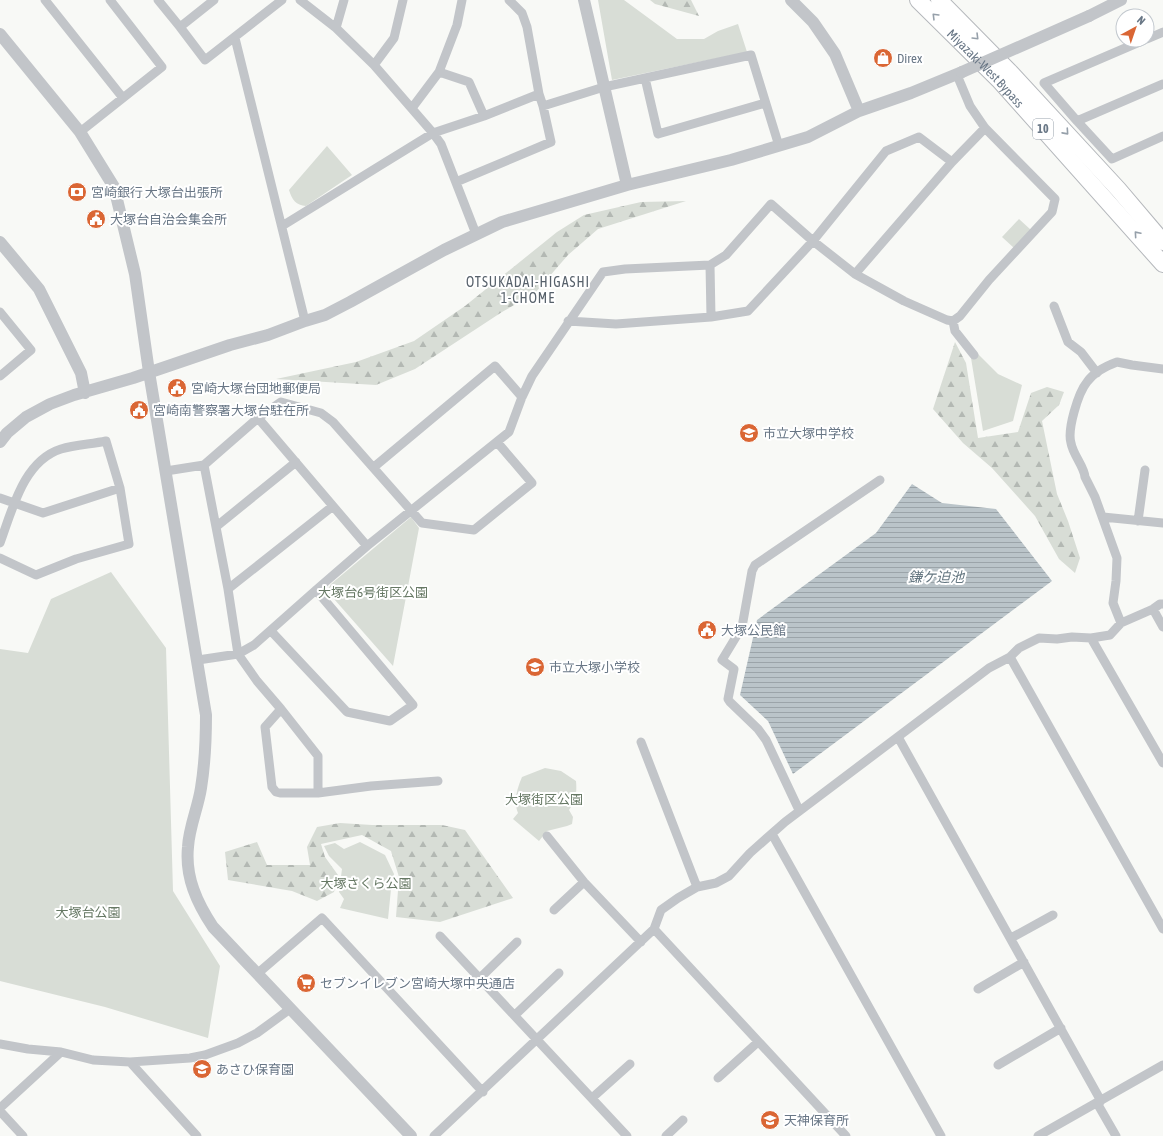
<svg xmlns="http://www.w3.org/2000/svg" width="1163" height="1136" font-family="'Asap Condensed','Noto Sans JP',sans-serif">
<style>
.forest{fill:url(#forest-firs)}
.green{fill:#d8ddd6}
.water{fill:url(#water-rules)}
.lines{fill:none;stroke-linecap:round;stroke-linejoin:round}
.trunk-casing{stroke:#b5b8bc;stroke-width:18}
.minor{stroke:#c2c5c9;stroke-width:9}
.tertiary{stroke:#c2c5c9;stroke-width:12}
.trunk{stroke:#fff;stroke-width:16}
.tertiary-bridge{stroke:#c2c5c9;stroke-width:12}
.oneway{stroke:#96a0aa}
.labels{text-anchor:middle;stroke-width:4;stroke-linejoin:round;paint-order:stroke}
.shield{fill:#fff;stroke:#96a0aa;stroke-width:1}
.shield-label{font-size:12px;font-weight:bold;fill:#697786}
.poi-label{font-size:13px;fill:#697786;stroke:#fff;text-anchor:start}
.street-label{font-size:13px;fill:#697786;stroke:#fff}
.park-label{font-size:13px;fill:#667864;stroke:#fff}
.neighbourhood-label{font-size:14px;letter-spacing:1px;fill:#57616b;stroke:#fff}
.water-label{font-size:14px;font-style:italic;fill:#657781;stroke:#fff}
</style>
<defs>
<pattern id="forest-firs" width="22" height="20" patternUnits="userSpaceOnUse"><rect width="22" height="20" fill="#d8ddd6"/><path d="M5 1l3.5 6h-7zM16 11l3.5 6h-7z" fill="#b3b8b3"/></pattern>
<pattern id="water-rules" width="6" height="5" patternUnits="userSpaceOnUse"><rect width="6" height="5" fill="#bac4c9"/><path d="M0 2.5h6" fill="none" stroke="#9ba4a9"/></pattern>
</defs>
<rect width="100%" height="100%" fill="#f8f9f6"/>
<path class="forest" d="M 650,0 L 691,0 L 699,16 L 655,4 Z
M 686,201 L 598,229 L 568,255 L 535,293 L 502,312 L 415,369 L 376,385 L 276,379 L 356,362 L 414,341 L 465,306 L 557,232 L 584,215 L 641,202 Z
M 955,342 L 966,363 L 978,438 L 1018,432 L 1031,393 L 1047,387 L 1064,392 L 1059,405 L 1042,421 L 1057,494 L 1068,521 L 1080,558 L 1075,573 L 1059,559 L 1035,516 L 992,468 L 963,443 L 933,409 Z
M 340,823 L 372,825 L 442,825 L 465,830 L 513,898 L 440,922 L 396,917 L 399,877 L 391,851 L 362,835 L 321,844 L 325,857 L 338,875 L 334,892 L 317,901 L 292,891 L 228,880 L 225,852 L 257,842 L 267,865 L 310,865 L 307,847 L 317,827 Z"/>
<path class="green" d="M 598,0 L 624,0 L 677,39 L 704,39 L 718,31 L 738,24 L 747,52 L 612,80 Z
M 327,146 L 352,175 L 306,206 C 296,205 292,200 289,190 Z
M 1019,219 L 1031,230 L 1014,248 L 1002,237 Z
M 976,352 L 998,374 L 1022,385 L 1013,421 L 983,431 L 971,358 Z
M 411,517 L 419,528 L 393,666 L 327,591 L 331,584 Z
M 111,572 L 166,648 L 173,891 L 220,966 L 208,1038 L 105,1007 L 0,981 L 0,649 L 28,653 L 51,599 Z
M 545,768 L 561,771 L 576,781 C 577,792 576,800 569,810 L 573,817 L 572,824 L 567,826 L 547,831 L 539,841 L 513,819 L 518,813 C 513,801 517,789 522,777 Z
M 360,842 L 385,855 L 394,874 L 391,889 L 388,919 L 340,908 L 344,899 L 339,892 L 342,869 L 329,856 L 324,846 L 335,843 L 344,849 Z"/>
<path class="water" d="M 912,484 L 942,503 L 996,509 L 1052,581 L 793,774 L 768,721 L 740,695 L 757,620 L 876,533 Z"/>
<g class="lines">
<g class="trunk-casing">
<g id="trunk">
<path id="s1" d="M 918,0 L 999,80 L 1163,264"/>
<path d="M 939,0 L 1009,71 L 1118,189 L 1163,242"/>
</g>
</g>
<path class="minor" d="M 45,0 L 123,98
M 158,0 L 180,27 L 214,0
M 300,0 L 336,28 L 374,65 L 433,133 L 441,144 L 476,234
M 180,27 L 205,60 L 282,0
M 336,28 L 344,0
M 235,38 L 305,321
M 1147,39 L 1163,32
M 1144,40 L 1044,83 L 1077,121 L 1112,159 L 1163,136
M 374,65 L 394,38 L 403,0
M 439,72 L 469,82 L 484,116
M 645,78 L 658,134 L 765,103
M 543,106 L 604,87 L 751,55 L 779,146
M 412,108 L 439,72 L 457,25 L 462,0
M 1077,121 L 1163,84
M 80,132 L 162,67 L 110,0
M 456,182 L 551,142 L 543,106 L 539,94 L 527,27 L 522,13 L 509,0
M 282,226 L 433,133 L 484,116 L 539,94
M 710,265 L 711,317
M 855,274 L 952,162 L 985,128
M 1054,306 L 1068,342 L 1081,352 L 1097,373
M 0,312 L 31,350 L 0,376
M 568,321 L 616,324 L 711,317 L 748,311 L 813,241 L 886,151 L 919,137 L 952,162
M 953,321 L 955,331 L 974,355
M 258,418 L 367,546
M 204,465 L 228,589 L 238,654 L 257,681 L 281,709 L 318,756 L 318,793
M 374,467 L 495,366 L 522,397
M 166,471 L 204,465 L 258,418 L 281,402 L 321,413 L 333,422 L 422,523 L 474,530 L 532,483 L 497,442
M 0,498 L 43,513 L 120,488
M 1103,517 L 1163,523
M 1138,521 L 1145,470
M 217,526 L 296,462
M 0,543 C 12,511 23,461 61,449 C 75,445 92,444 106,441 L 120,488 L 129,544 L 76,559 L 36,575 L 0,558
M 228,589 L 333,506
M 1153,609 L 1163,627
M 1121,623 L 1113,603 L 1116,581 L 1117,558 L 1095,497 L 1085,477 C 1084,466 1073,455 1071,443 C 1067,430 1078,393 1087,382 C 1094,372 1106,366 1117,362 L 1132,365 L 1163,369
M 271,631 L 347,712 L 390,721 L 413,705 L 316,590
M 1091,638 L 1163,763
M 1010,657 L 1163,929
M 198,660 L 238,654 L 254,645 L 316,590 L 367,546 L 509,432 L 522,397 L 532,376 L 603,272 L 625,269 L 710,265 L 726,255 L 771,204 L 813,241 L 855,274 L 904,301 L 947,320 L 953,321 L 960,316 L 989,280 L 1052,212 L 1055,199 L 985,128 L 970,106 L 957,75
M 281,709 L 265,727 L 272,787 L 276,792 L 280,793 L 318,793 L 371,786 L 438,781
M 898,737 L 1101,1101
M 641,742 L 697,887
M 799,810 L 766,740 L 758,729 L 730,702 L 728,699 L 734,669 L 722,660 L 742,627 L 752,571 L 755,565 L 880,480
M 772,834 L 941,1136
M 547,836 L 584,882 L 641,942
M 554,910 L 584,882
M 654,929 L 846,1136
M 440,936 L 627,1136
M 1011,938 L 1053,915
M 257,974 L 322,918 L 483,1092
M 480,978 L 517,942
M 978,989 L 1024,962
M 515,1015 L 559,973
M 0,1044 L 28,1049 L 61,1052 L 93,1060 L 130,1062 L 190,1058 L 205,1055 L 238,1043 L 257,1033 L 290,1009
M 130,1062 L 197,1136
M 998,1065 L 1061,1028
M 718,1078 L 758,1042
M 592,1098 L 630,1064
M 1097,1103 L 1116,1136
M 0,1108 L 61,1052
M 0,1111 L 23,1136
M 434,1136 L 654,929 L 661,910 L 678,898 L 697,887 L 716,883 L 729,876 L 750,853 L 785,822 L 989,668 L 1010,657 L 1019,648 L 1039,638 L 1057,639 L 1072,637 L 1091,638 L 1110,635 L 1121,623 L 1153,609 L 1160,604 L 1163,604
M 666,1136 L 683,1120
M 1038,1136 L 1163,1065"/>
<path class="tertiary" d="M 584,0 L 627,185
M 791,0 L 813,22 L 835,54 L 859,111
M 1089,16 L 1121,0
M 0,34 L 80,132 L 114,187 L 135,274 L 149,372 L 206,715 C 206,741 205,763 201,788 C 198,808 189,827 188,847 C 185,877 197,903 213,927 L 411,1136
M 0,242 L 39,289 L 81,373 L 85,393
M 0,442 L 7,433 L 26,417 L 50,404 L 74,395 L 133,378 L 230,345 L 268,335 L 305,321 L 325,315 L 350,302 L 444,250 L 502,222 L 627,185 L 731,160 L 808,137 L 859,111 L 911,93 L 962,72"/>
<use href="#trunk" class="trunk"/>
<path class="tertiary-bridge" d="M 962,72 L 1089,16"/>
</g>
<defs><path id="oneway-chevron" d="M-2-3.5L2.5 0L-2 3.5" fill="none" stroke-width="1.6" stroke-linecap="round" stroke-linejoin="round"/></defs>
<g class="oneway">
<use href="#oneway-chevron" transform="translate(935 16) rotate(-135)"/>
<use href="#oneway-chevron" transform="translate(976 37) rotate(45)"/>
<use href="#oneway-chevron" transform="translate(1066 132) rotate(48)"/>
<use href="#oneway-chevron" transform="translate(1137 234) rotate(-131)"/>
</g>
<defs>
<g id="shop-disc" transform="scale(1)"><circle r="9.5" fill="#da6634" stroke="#fff"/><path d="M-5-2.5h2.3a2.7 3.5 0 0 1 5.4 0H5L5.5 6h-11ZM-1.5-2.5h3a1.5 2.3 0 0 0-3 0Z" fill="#fff"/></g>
<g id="bank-disc" transform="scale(1)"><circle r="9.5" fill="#da6634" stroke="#fff"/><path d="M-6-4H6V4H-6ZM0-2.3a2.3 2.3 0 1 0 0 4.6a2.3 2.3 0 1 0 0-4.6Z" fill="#fff"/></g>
<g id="civic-disc" transform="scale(1)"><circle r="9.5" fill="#da6634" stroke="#fff"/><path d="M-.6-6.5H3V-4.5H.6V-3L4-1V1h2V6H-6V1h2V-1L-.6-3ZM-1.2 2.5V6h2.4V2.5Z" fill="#fff"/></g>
<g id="school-disc" transform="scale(1)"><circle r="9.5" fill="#da6634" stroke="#fff"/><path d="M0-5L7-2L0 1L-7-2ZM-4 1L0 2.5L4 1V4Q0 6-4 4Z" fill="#fff"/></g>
<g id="supermarket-disc" transform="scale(1)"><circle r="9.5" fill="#da6634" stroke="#fff"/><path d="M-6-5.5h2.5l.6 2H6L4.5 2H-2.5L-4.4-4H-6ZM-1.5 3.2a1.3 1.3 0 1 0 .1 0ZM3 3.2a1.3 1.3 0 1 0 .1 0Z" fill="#fff"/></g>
</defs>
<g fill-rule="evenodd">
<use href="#shop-disc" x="883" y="58"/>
<use href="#bank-disc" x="77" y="192"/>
<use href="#civic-disc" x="96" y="219"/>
<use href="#civic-disc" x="177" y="388"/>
<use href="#civic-disc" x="139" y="410"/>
<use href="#school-disc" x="749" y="433"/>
<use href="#civic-disc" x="707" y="630"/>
<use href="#school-disc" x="535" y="667"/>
<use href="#supermarket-disc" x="306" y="983"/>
<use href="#school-disc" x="202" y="1069"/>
<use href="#school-disc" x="770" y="1120"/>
</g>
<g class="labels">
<rect class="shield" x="1033" y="119" width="20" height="20" rx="3"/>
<g class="shield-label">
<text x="1043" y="133">10</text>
</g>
<g class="poi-label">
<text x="897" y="63">Direx</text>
<text x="91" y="197">宮崎銀行 大塚台出張所</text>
<text x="110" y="224">大塚台自治会集会所</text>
<text x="191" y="393">宮崎大塚台団地郵便局</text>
<text x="153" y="415">宮崎南警察署大塚台駐在所</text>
<text x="763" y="438">市立大塚中学校</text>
<text x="721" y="635">大塚公民館</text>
<text x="549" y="672">市立大塚小学校</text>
<text x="320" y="988">セブンイレブン宮崎大塚中央通店</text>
<text x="216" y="1074">あさひ保育園</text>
<text x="784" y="1125">天神保育所</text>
</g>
<g class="street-label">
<text dy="5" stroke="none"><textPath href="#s1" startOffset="96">Miyazaki-West Bypass</textPath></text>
</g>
<g class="park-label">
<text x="373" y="597">大塚台6号街区公園</text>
<text x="544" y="804">大塚街区公園</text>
<text x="366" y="888">大塚さくら公園</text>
<text x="88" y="917">大塚台公園</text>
</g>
<g class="neighbourhood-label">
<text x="528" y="287">OTSUKADAI-HIGASHI<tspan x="528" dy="16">1-CHOME</tspan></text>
</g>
<g class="water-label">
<text x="936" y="582">鎌ケ迫池</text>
</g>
</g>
<g transform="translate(1135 28) rotate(40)"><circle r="19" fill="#ffffff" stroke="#c3c9cf"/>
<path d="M0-3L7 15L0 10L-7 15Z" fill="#da6634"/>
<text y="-6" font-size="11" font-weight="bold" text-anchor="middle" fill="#697786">N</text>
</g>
</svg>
